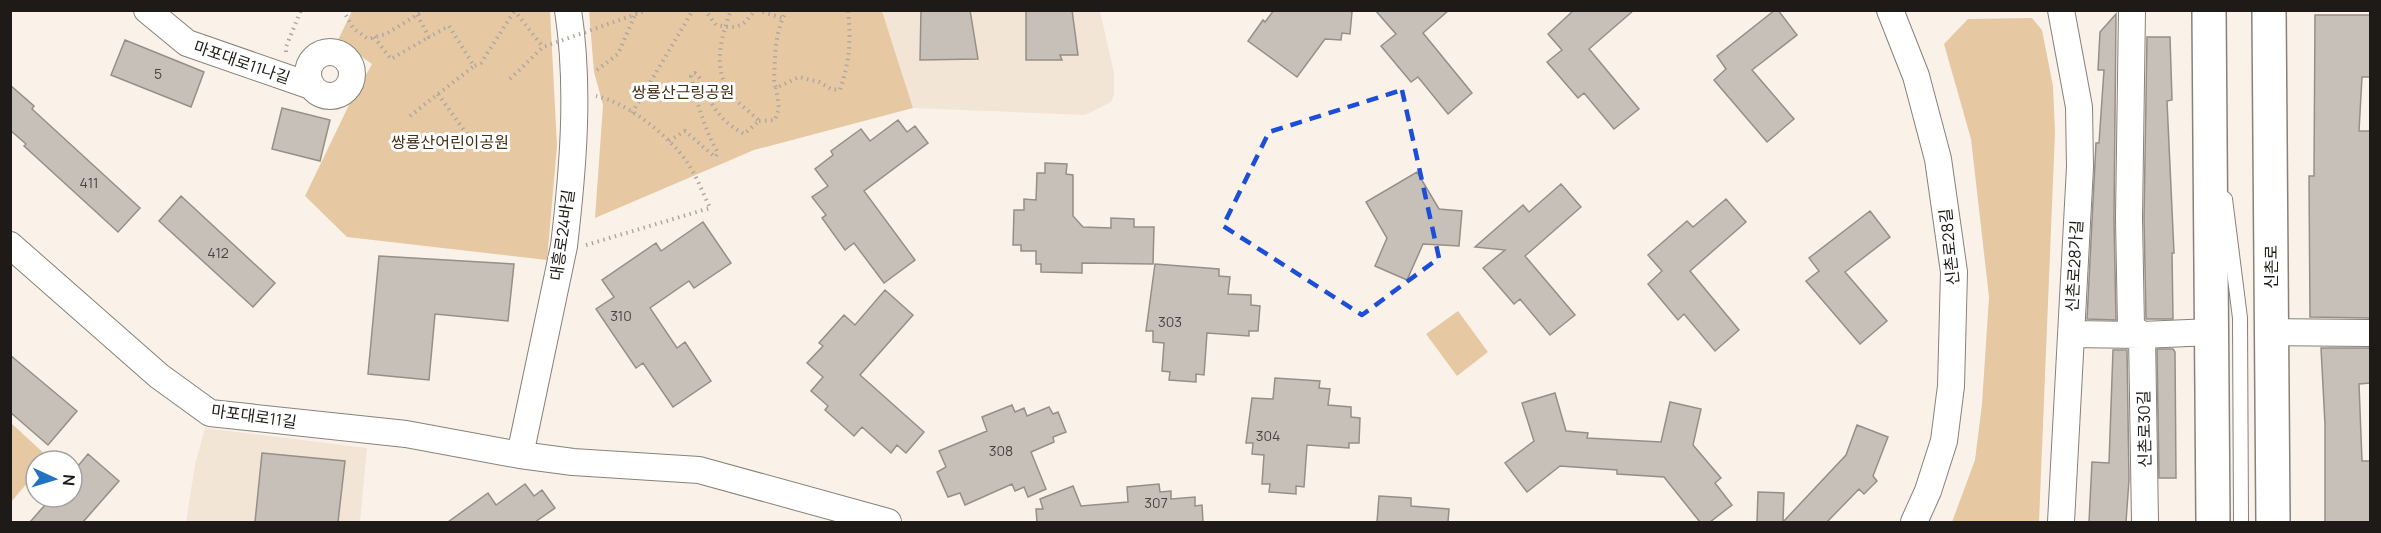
<svg xmlns="http://www.w3.org/2000/svg" width="2381" height="533" font-family="Manrope,'Noto Sans KR',sans-serif">
<style>
.built{fill:#f2e5d6}
.green{fill:#e6c8a3}
.building{fill:#c7c0b8;stroke:#958f87;stroke-width:1.5}
.lines{fill:none;stroke-linecap:round;stroke-linejoin:round}
.service-casing{stroke:#878179;stroke-width:16}
.minor-casing{stroke:#878179;stroke-width:28}
.primary-casing{stroke:#878179;stroke-width:36}
.path{stroke:#aea8a1;stroke-width:4;stroke-dasharray:1.5 4.5;stroke-linecap:butt}
.service{stroke:#fff;stroke-width:14}
.minor{stroke:#fff;stroke-width:26}
.primary{stroke:#fff;stroke-width:33}
.path-bridge{stroke:#aea8a1;stroke-width:4;stroke-dasharray:1.5 4.5;stroke-linecap:butt}
.marked{fill:none;stroke:#1d4ed8;stroke-width:4.5;stroke-dasharray:12 8;stroke-linejoin:round}
.labels{text-anchor:middle;stroke-width:6;stroke-linejoin:round;paint-order:stroke}
.number-label{font-size:14px;fill:#48443f}
.street-label{font-size:16px;fill:#1d1a17;stroke:#fff}
.park-label{font-size:16px;fill:#453015;stroke:#fff}
</style>
<rect width="100%" height="100%" fill="#faf2e9"/>
<path class="built" d="M 882,11 L 1100,11 L 1114,73 L 1114,95 L 1111,102 L 1085,115 L 913,108 Z
M 205,428 L 367,448 L 360,522 L 186,522 L 195,465 Z"/>
<path class="green" d="M 352,11 L 550,11 L 557,146 L 547,260 L 347,237 L 305,196 L 348,107 L 372,64 L 338,40 Z
M 589,11 L 882,11 L 913,108 L 754,150 L 595,218 L 603,105 L 594,72 Z
M 2032,18 L 2042,30 L 2053,86 L 2055,132 L 2039,522 L 1952,522 L 1975,460 L 1982,404 L 1989,297 L 1971,139 L 1944,44 L 1968,19 Z
M 1458,311 L 1488,352 L 1457,376 L 1426,334 Z
M 11,423 L 49,458 L 47,461 L 36,461 L 36,473 L 11,502 Z"/>
<path class="building" d="M 921,10 L 970,10 L 978,59 L 920,60 Z
M 1026,10 L 1072,10 L 1078,55 L 1060,55 L 1062,60 L 1026,60 Z
M 1274,10 L 1345,10 L 1352,12 L 1350,34 L 1342,33 L 1341,40 L 1325,39 L 1297,77 L 1248,41 L 1263,20 L 1265,22 Z
M 1375,10 L 1449,10 L 1423,33 L 1472,93 L 1448,114 L 1418,77 L 1411,82 L 1381,46 L 1396,34 Z
M 1574,10 L 1634,10 L 1589,49 L 1639,109 L 1614,129 L 1584,93 L 1578,98 L 1547,62 L 1562,50 L 1548,34 Z
M 1775,10 L 1778,10 L 1797,35 L 1752,70 L 1794,119 L 1767,142 L 1714,80 L 1726,69 L 1717,56 Z
M 2116,14 L 2114,218 L 2116,320 L 2087,319 L 2096,143 L 2099,143 L 2104,70 L 2098,70 L 2100,32 Z
M 2315,15 L 2370,15 L 2370,77 L 2362,77 L 2359,131 L 2370,131 L 2370,318 L 2310,317 L 2309,176 L 2314,176 Z
M 2147,37 L 2170,37 L 2172,100 L 2167,101 L 2174,253 L 2172,253 L 2173,319 L 2146,319 L 2144,218 Z
M 125,40 L 204,72 L 191,107 L 111,75 Z
M 10,85 L 34,106 L 32,109 L 140,208 L 118,232 L 24,146 L 26,144 L 10,130 Z
M 282,108 L 330,120 L 320,161 L 272,149 Z
M 898,120 L 907,132 L 915,126 L 928,143 L 864,191 L 915,260 L 884,283 L 854,243 L 845,250 L 822,218 L 826,215 L 812,197 L 828,186 L 815,169 L 833,155 L 831,151 L 861,129 L 870,141 Z
M 1045,163 L 1067,164 L 1066,174 L 1073,175 L 1073,216 L 1083,227 L 1111,228 L 1111,218 L 1134,219 L 1134,227 L 1154,227 L 1153,264 L 1082,263 L 1082,273 L 1041,272 L 1041,264 L 1036,264 L 1036,251 L 1021,251 L 1021,245 L 1013,245 L 1014,210 L 1024,210 L 1024,199 L 1036,200 L 1037,173 L 1045,173 Z
M 1417,172 L 1439,209 L 1462,211 L 1459,246 L 1423,244 L 1407,280 L 1375,266 L 1387,238 L 1366,202 Z
M 1561,184 L 1581,207 L 1525,256 L 1575,315 L 1550,335 L 1520,299 L 1514,304 L 1483,268 L 1505,250 L 1475,247 L 1523,205 L 1529,212 Z
M 181,196 L 275,283 L 253,307 L 159,221 Z
M 1726,199 L 1746,222 L 1690,271 L 1739,330 L 1715,351 L 1684,314 L 1678,320 L 1648,284 L 1662,271 L 1648,255 L 1687,221 L 1693,227 Z
M 1870,211 L 1890,237 L 1845,272 L 1887,321 L 1860,344 L 1806,281 L 1819,271 L 1809,258 Z
M 703,222 L 731,263 L 694,288 L 689,281 L 650,308 L 677,348 L 685,342 L 711,381 L 673,407 L 643,363 L 636,368 L 596,309 L 614,297 L 602,280 L 656,243 L 661,251 Z
M 379,256 L 514,264 L 508,321 L 435,314 L 429,380 L 368,374 Z
M 1155,264 L 1219,269 L 1219,276 L 1230,277 L 1228,294 L 1251,295 L 1251,305 L 1260,306 L 1258,331 L 1249,331 L 1249,336 L 1207,333 L 1204,375 L 1196,374 L 1196,382 L 1169,380 L 1170,372 L 1162,371 L 1164,343 L 1153,342 L 1153,331 L 1146,331 Z
M 885,290 L 913,315 L 860,375 L 924,432 L 906,453 L 897,445 L 891,453 L 862,427 L 854,436 L 825,410 L 828,406 L 811,391 L 823,377 L 807,363 L 823,346 L 819,343 L 844,315 L 855,325 Z
M 2321,348 L 2370,348 L 2370,383 L 2359,384 L 2362,461 L 2370,461 L 2370,522 L 2325,522 L 2325,424 Z
M 2157,349 L 2173,349 L 2175,352 L 2176,478 L 2159,478 Z
M 2113,350 L 2127,350 L 2129,480 L 2126,522 L 2089,522 L 2092,462 L 2109,463 Z
M 10,355 L 77,411 L 48,445 L 10,412 Z
M 1275,378 L 1320,381 L 1319,388 L 1330,389 L 1328,405 L 1351,407 L 1351,417 L 1360,418 L 1359,443 L 1349,443 L 1349,448 L 1307,445 L 1304,487 L 1296,486 L 1296,494 L 1269,492 L 1270,484 L 1262,484 L 1264,455 L 1252,454 L 1253,443 L 1246,443 L 1252,398 L 1273,399 Z
M 1555,393 L 1566,431 L 1588,433 L 1587,438 L 1661,442 L 1670,402 L 1701,409 L 1693,445 L 1721,478 L 1715,483 L 1732,505 L 1710,522 L 1700,522 L 1664,477 L 1617,474 L 1617,470 L 1560,466 L 1527,492 L 1505,463 L 1534,441 L 1522,403 Z
M 1012,405 L 1015,412 L 1024,408 L 1027,416 L 1049,407 L 1053,414 L 1058,412 L 1066,432 L 1053,437 L 1054,442 L 1031,452 L 1046,489 L 1028,497 L 1024,487 L 1015,491 L 1012,484 L 965,505 L 960,493 L 948,497 L 937,472 L 946,467 L 939,451 L 987,431 L 982,417 Z
M 1857,425 L 1888,437 L 1873,476 L 1877,481 L 1864,494 L 1859,489 L 1827,522 L 1757,522 L 1758,492 L 1784,493 L 1783,522 L 1846,455 Z
M 262,453 L 345,461 L 338,522 L 255,522 Z
M 88,454 L 119,481 L 83,522 L 30,522 L 52,497 L 72,497 L 72,473 Z
M 525,484 L 534,496 L 542,490 L 555,508 L 535,522 L 448,522 L 488,493 L 496,505 Z
M 1159,484 L 1160,492 L 1171,491 L 1171,499 L 1195,497 L 1195,506 L 1202,505 L 1203,522 L 1037,522 L 1036,509 L 1043,509 L 1040,499 L 1073,486 L 1081,506 L 1128,502 L 1127,487 Z
M 1379,496 L 1411,498 L 1411,506 L 1449,509 L 1448,522 L 1377,522 Z"/>
<g class="lines">
<g class="service-casing">
<path id="service" d="M 2225,199 L 2240,318 L 2241,522"/>
</g>
<g class="minor-casing">
<path id="minor" d="M 147,10 L 187,43 L 311,86
M 1890,10 L 1916,76 L 1938,159 L 1954,272 L 1951,386 L 1944,441 L 1928,491 L 1914,522
M 2061,10 L 2079,107 L 2080,167 L 2061,522
M 2132,10 L 2129,218 L 2131,327 L 2142,335 L 2145,522
M308 74a22 22 0 1 1 44 0a22 22 0 1 1-44 0Z
M 10,245 L 159,376 L 210,413 L 406,434 L 520,455 L 573,462 L 699,470 L 888,522
M 2271,332 L 2370,333
M 2071,334 L 2142,335 L 2212,332
M 520,455 L 564,246 C 573,169 580,88 568,10"/>
</g>
<g class="primary-casing">
<path id="primary" d="M 2209,10 L 2213,522
M 2269,10 L 2273,522"/>
</g>
<path class="path" d="M 343,10 L 353,28 L 368,39 L 386,34 L 425,10
M 757,10 L 782,18
M 787,10 C 774,32 775,58 774,83 L 776,88 L 799,77 L 819,82 L 831,89 L 840,90 C 850,60 851,41 848,10
M 417,15 L 429,37 L 449,26 L 474,66 L 481,63 L 515,10
M 374,37 L 391,59 L 429,37
M 286,52 L 286,47 L 301,10
M 597,70 L 618,54 L 637,10
M 438,94 L 476,147
M 632,113 L 693,10
M 410,116 L 474,66
M 759,121 L 775,120 L 779,108 L 776,88
M 669,141 L 685,131 L 715,157 L 718,153 C 704,128 697,103 691,76 L 695,73 C 705,82 705,93 712,104 C 720,118 730,126 744,134 L 759,121 C 752,113 742,107 735,99 C 711,72 720,41 731,10
M 586,245 L 710,208 C 703,193 696,175 687,162 C 669,136 627,102 596,96"/>
<use href="#service" class="service"/>
<use href="#minor" class="minor"/>
<use href="#primary" class="primary"/>
<path class="path-bridge" d="M 514,10 L 543,47
M 708,14 L 716,25 C 737,29 742,28 755,10
M 510,79 L 543,47 L 648,10"/>
</g>
<path class="marked" d="M 1402,90 L 1439,258 L 1362,315 L 1223,226 L 1269,132 Z"/>
<g class="labels">
<g class="number-label">
<text x="158" y="79">5</text>
<text x="89" y="188">411</text>
<text x="218" y="258">412</text>
<text x="621" y="321">310</text>
<text x="1170" y="327">303</text>
<text x="1268" y="441">304</text>
<text x="1001" y="456">308</text>
<text x="1156" y="508">307</text>
</g>
<g class="street-label">
<text transform="translate(242 62) rotate(19)" y="6">마포대로11나길</text>
<text transform="translate(562 235) rotate(-82)" y="6">대흥로24바길</text>
<text transform="translate(1949 247) rotate(-96)" y="6">신촌로28길</text>
<text transform="translate(2074 266) rotate(-87)" y="6">신촌로28가길</text>
<text transform="translate(2271 267) rotate(-90)" y="6">신촌로</text>
<text transform="translate(254 416) rotate(8)" y="6">마포대로11길</text>
<text transform="translate(2144 429) rotate(-91)" y="6">신촌로30길</text>
</g>
<g class="park-label">
<text x="683" y="98">쌍룡산근링공원</text>
<text x="450" y="148">쌍룡산어린이공원</text>
</g>
</g>
<rect width="2381" height="533" fill="none" stroke="#1d1a17" stroke-width="24"/>
<g transform="translate(54 479) rotate(94)"><circle r="28" fill="#ffffff" stroke="#a5a3a2" stroke-width="1.5"/>
<path d="M0-4.5L10 22L0 15L-10 22Z" fill="#2274c3"/>
<text y="-9" font-size="16" font-weight="bold" text-anchor="middle" fill="#1d1a17">N</text>
</g>
</svg>
